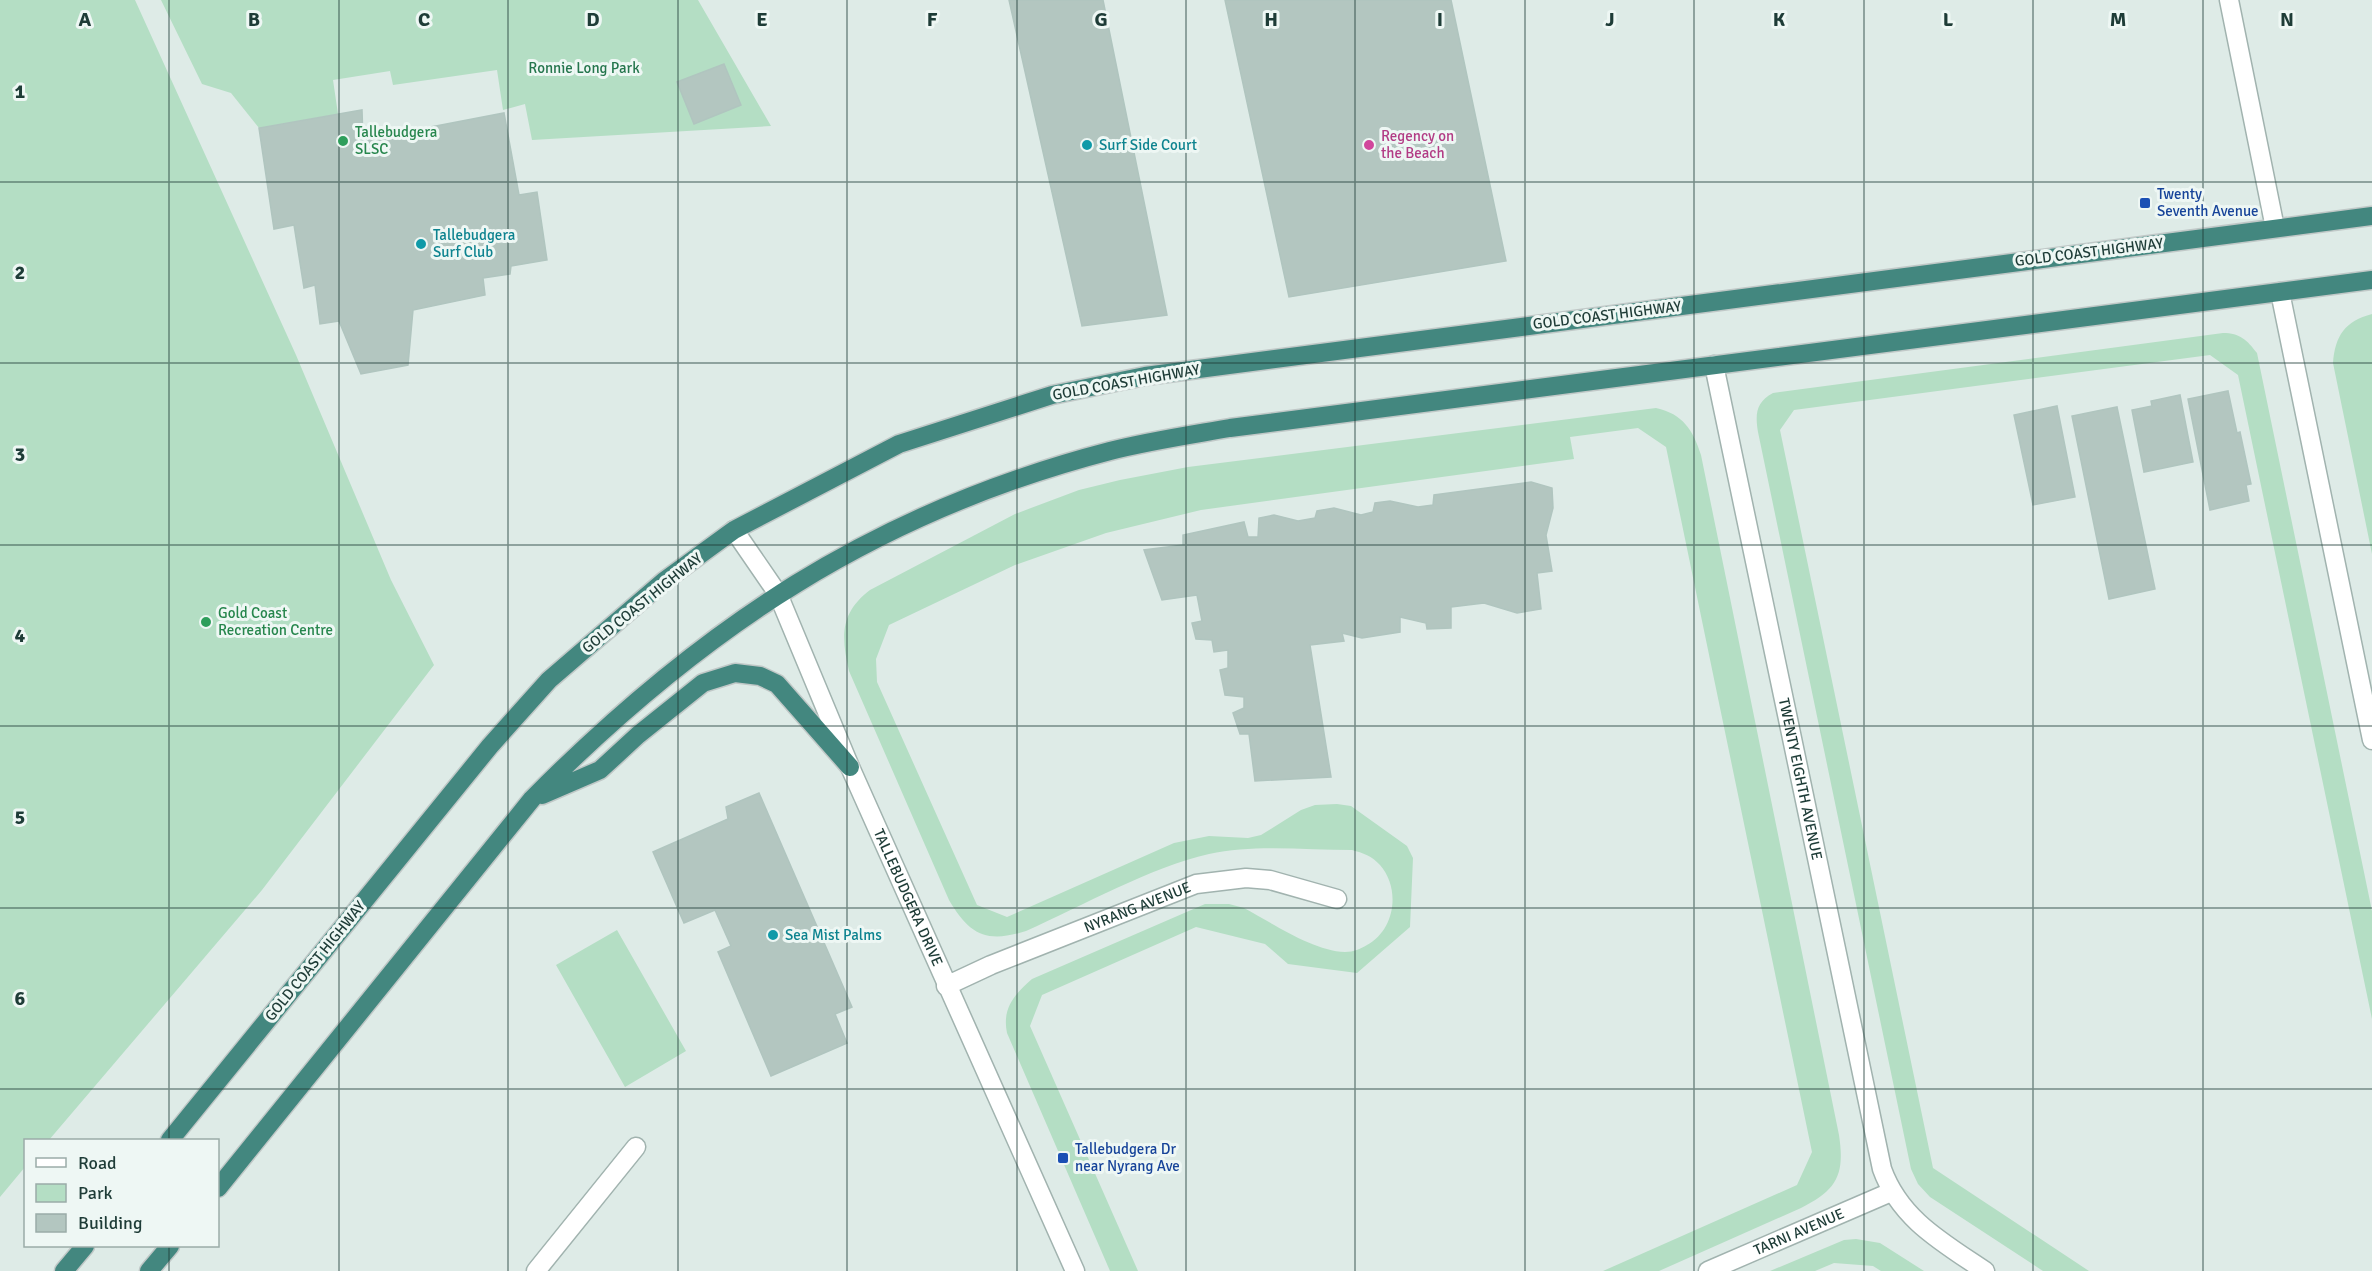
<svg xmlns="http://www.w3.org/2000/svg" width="2372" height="1271" font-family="Signika,sans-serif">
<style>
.green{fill:#b4dec4}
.building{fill:#b3c6c0;stroke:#b0c5bf;stroke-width:1.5}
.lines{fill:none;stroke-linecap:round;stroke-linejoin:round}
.service-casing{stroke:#a1b3af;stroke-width:21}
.minor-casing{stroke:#a1b3af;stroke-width:21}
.tertiary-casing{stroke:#a1b3af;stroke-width:21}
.trunk-casing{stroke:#c0c8c7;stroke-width:21}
.service{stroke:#fff;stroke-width:18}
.minor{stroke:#fff;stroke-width:18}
.tertiary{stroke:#fff;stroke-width:18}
.trunk{stroke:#43877f;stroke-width:18}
.grid{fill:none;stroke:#1e3c37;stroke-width:1.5;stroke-opacity:0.55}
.leisure-dot{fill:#2e9e5b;stroke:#eef7f4;stroke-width:2}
.culture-dot{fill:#0f9aa8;stroke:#eef7f4;stroke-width:2}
.hotel-dot{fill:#d1479c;stroke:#eef7f4;stroke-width:2}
.transit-dot{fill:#1a4fb4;stroke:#eef7f4;stroke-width:2}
.labels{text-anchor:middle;stroke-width:6;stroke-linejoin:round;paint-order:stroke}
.park-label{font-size:15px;fill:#25764d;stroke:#eef7f4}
.leisure-label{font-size:15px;fill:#27864d;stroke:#eef7f4;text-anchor:start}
.hotel-label{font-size:15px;fill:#b23c85;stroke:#eef7f4;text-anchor:start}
.culture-label{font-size:15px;fill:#0d838f;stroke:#eef7f4;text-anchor:start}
.transit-label{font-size:15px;fill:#164399;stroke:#eef7f4;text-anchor:start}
.street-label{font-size:15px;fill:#1e3c37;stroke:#eef7f4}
.grid-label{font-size:20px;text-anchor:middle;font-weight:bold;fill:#1e3c37;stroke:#eef7f4;stroke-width:6;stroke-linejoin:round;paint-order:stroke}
</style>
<rect width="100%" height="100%" fill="#deebe7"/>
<path class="green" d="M 0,0 L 135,0 L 296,355 L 391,580 L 434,665 L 262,890 L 49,1140 L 26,1140 L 25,1167 L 0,1197 Z
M 161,0 L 698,0 L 771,126 L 532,140 L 525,104 L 503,110 L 497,70 L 393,85 L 390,71 L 333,80 L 338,114 L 259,128 L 231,93 L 202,84 Z
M 2372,314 L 2372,554 L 2333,363 C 2335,336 2345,321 2372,314 Z
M 2223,333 C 2240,333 2247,340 2257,353 L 2372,911 L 2372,1019 L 2238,375 L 2210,355 L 1794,410 L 1780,430 L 1933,1168 L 2089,1271 L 2043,1271 L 1930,1197 L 1918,1184 L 1911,1169 L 1758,432 C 1755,414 1756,402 1773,393 Z
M 1656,408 C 1683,414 1693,430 1701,455 L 1839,1135 C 1845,1175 1837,1190 1801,1208 L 1659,1271 L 1603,1271 L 1797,1185 L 1812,1152 L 1666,447 L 1638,428 L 1570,437 L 1574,459 L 1201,510 L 1106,533 L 1015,565 L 889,625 L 876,659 L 877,682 L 977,905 L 1007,917 L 1174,843 L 1209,836 L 1248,838 L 1261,835 L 1301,810 L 1315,805 L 1337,804 L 1351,806 L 1407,846 L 1413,858 L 1410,927 L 1357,973 L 1288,964 L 1265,944 L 1196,927 L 1042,995 L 1030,1026 L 1138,1271 L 1110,1271 L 1007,1033 C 1002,1008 1014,995 1032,979 L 1205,904 L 1229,904 L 1244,908 C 1272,923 1313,951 1345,952 C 1354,952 1360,949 1367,945 C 1395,930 1401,889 1380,865 C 1372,856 1363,853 1352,850 C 1306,850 1254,844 1209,854 C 1151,867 1082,906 1026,931 C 986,944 969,934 949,900 L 849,671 C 841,636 840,613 870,590 L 1015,514 L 1079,490 L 1120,480 L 1188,467 Z
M 617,930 L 686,1051 L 625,1087 L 556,965 Z
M 1856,1239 L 1880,1243 L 1924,1271 L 1881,1271 L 1873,1266 L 1834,1263 L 1815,1271 L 1770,1271 L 1844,1240 Z"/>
<path class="building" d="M 1009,0 L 1103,0 L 1167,315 L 1082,326 Z
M 1225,0 L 1451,0 L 1506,261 L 1289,297 Z
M 724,64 L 741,105 L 694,124 L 677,82 Z
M 362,110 L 363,140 L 504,113 L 519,195 L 537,192 L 547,260 L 511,266 L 510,274 L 483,278 L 485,295 L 413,310 L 408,365 L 361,374 L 339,321 L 320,324 L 315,285 L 304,288 L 294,225 L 274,229 L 259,128 Z
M 2228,391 L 2237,433 L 2240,432 L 2251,484 L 2246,485 L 2249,501 L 2210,510 L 2188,399 Z
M 2180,395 L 2193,462 L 2144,472 L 2132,410 L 2152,406 L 2151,401 Z
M 2057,406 L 2075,497 L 2033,505 L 2014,415 Z
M 2117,407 L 2155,589 L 2109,599 L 2072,416 Z
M 1531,482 L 1552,488 L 1553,508 L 1546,535 L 1552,571 L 1537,573 L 1541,609 L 1517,613 L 1484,603 L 1451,607 L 1451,628 L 1427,629 L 1426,623 L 1400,617 L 1400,632 L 1362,638 L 1342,633 L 1344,641 L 1310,645 L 1331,777 L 1255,781 L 1249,734 L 1240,734 L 1233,713 L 1244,708 L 1244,697 L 1225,695 L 1220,670 L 1228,668 L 1228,650 L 1214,652 L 1212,640 L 1196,639 L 1192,623 L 1202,621 L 1197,595 L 1162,600 L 1144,550 L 1183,545 L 1183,535 L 1244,522 L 1248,537 L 1258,537 L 1259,518 L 1274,515 L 1298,521 L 1315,518 L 1317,511 L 1334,508 L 1361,515 L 1373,512 L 1375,503 L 1390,501 L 1418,507 L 1433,505 L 1434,495 Z
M 759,793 L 852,1007 L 835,1014 L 847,1043 L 771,1076 L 718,952 L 731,946 L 715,910 L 684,923 L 653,852 L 728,819 L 726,807 Z"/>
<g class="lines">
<g class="service-casing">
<path id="service" d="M 536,1271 L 636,1147"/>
</g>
<g class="minor-casing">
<g id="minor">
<path d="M 2229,0 L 2275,228"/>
<path d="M 2280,292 L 2372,740"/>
<path id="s1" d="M 1714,365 L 1882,1169 C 1900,1219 1942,1242 1985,1271"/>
<path id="s2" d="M 946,986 L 991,965 L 1196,884 L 1246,878 L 1270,880 L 1337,899"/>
<path id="s3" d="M 1708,1271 L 1891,1192"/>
</g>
</g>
<g class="tertiary-casing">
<g id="tertiary">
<path id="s4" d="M 734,530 L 778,594 L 850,767 L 1075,1271"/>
</g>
</g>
<g class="trunk-casing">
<path id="trunk" d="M 542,795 L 600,770 L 638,735 L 703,683 L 735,673 L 760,676 L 777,684 L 850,767
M 170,1140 L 490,746 L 549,680 L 664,581 L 734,530 L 899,444 L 1052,395 L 1145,376 L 2372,216
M 218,1188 L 532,799 C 701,628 875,512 1110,451 C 1149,441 1190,435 1230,428 L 2372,280
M 64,1271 L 85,1246
M 149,1271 L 170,1246"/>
</g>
<use href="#service" class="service"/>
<use href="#minor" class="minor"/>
<use href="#tertiary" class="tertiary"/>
<use href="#trunk" class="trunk"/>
</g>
<path class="grid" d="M 169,0 L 169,1140M 339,0 L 339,1271M 508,0 L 508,1271M 678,0 L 678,1271M 847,0 L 847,1271M 1017,0 L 1017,1271M 1186,0 L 1186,1271M 1355,0 L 1355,1271M 1525,0 L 1525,1271M 1694,0 L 1694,1271M 1864,0 L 1864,1271M 2033,0 L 2033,1271M 2203,0 L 2203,1271M 0,182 L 2372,182M 0,363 L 2372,363M 0,545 L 2372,545M 0,726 L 2372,726M 0,908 L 2372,908M 0,1089 L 2372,1089M 169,1246 L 169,1271"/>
<g class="leisure-dot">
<circle cx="343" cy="141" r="6"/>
<circle cx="206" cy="622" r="6"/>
</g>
<g class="culture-dot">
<circle cx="1087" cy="145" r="6"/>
<circle cx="421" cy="244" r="6"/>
<circle cx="773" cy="935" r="6"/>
</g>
<circle class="hotel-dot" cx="1369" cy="145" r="6"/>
<g class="transit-dot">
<rect x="2139" y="197" width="12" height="12" rx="3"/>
<rect x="1057" y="1152" width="12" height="12" rx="3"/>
</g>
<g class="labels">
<g class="park-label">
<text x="584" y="73">Ronnie Long Park</text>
</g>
<g class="leisure-label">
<text x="355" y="137">Tallebudgera<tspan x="355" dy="17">SLSC</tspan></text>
<text x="218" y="618">Gold Coast<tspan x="218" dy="17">Recreation Centre</tspan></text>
</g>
<g class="hotel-label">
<text x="1381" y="141">Regency on<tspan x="1381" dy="17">the Beach</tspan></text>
</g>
<g class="culture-label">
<text x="1099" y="150">Surf Side Court</text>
<text x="433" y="240">Tallebudgera<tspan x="433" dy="17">Surf Club</tspan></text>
<text x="785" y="940">Sea Mist Palms</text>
</g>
<g class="transit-label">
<text x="2157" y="199">Twenty<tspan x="2157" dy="17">Seventh Avenue</tspan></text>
<text x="1075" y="1154">Tallebudgera Dr<tspan x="1075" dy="17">near Nyrang Ave</tspan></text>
</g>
<g class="street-label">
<text transform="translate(2089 252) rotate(-7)" y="5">GOLD COAST HIGHWAY</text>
<text transform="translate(1607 315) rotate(-7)" y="5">GOLD COAST HIGHWAY</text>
<text transform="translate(1126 382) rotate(-10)" y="5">GOLD COAST HIGHWAY</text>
<text transform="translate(642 603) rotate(-39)" y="5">GOLD COAST HIGHWAY</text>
<text dy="5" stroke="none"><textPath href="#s1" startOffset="423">TWENTY EIGHTH AVENUE</textPath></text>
<text dy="5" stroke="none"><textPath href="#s4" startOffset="408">TALLEBUDGERA DRIVE</textPath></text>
<text dy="5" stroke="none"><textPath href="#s2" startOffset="207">NYRANG AVENUE</textPath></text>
<text transform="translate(315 961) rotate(-51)" y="5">GOLD COAST HIGHWAY</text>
<text dy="5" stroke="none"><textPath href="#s3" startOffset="99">TARNI AVENUE</textPath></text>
</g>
</g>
<g class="grid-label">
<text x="85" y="26">A</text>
<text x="254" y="26">B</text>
<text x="424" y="26">C</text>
<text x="593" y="26">D</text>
<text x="762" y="26">E</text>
<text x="932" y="26">F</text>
<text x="1101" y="26">G</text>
<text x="1271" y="26">H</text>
<text x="1440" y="26">I</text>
<text x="1610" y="26">J</text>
<text x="1779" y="26">K</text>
<text x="1948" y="26">L</text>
<text x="2118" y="26">M</text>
<text x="2287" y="26">N</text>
<text x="20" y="98">1</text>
<text x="20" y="279">2</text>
<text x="20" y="461">3</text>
<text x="20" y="642">4</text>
<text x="20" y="824">5</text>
<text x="20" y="1005">6</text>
</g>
<rect x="24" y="1139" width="195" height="108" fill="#eef7f4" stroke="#9baca8" stroke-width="1.5"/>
<rect x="36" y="1158" width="30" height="9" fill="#ffffff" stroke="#9baca8" stroke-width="1.5"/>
<text x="78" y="1169" font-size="18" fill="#1e3c37">Road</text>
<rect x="36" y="1184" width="30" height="18" fill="#b4dec4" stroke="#9baca8" stroke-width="1.5"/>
<text x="78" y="1199" font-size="18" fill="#1e3c37">Park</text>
<rect x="36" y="1214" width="30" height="18" fill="#b3c6c0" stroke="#9baca8" stroke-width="1.5"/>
<text x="78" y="1229" font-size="18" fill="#1e3c37">Building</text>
</svg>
